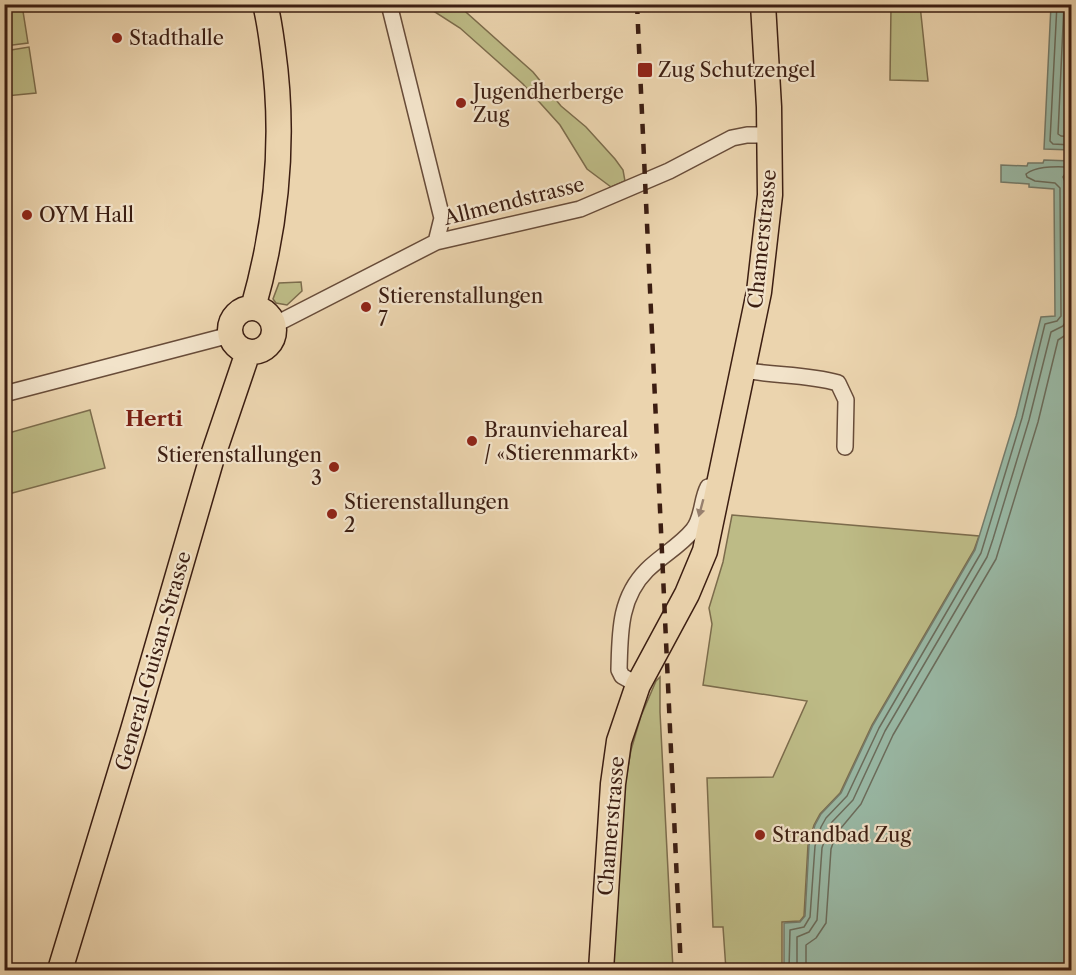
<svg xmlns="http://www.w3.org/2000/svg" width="1076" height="975" font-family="'Libre Caslon Text',serif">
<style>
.green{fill:#bdbb86;stroke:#7c6c4c;stroke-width:1.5}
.water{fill:#99b9a6;stroke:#747b6b;stroke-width:1.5}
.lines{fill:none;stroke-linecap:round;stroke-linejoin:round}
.shore{stroke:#6a6c5c;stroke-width:1.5}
.minor-casing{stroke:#684c39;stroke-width:18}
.primary-casing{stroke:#3c1e12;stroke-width:27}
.minor{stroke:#f2e3ca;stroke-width:15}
.primary{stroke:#ebd4ae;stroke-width:24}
.rail{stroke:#3c1e12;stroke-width:4.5;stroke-dasharray:10 10;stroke-linecap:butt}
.oneway{fill:#97806e}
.poi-dot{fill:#8f2418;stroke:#f2e3ca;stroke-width:2}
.labels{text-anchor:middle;stroke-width:4.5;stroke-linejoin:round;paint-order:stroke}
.poi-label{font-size:20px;fill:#3c1e12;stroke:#f2e3ca;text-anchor:start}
.street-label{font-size:20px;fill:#3c1e12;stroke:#f2e3ca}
.neighbourhood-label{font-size:21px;font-weight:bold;fill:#7a1f14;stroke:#f2e3ca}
</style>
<rect width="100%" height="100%" fill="#ebd4ae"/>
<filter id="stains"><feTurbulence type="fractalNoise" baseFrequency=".00333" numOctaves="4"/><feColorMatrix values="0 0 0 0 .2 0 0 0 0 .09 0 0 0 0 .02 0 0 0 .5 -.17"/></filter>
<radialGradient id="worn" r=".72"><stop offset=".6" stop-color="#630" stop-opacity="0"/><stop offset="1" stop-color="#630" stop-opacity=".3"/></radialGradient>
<path class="green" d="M 4,5 L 22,5 L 28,43 L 5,46 Z
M 424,5 L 458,5 L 533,72 L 561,106 L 586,127 L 615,159 L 623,170 L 625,181 L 611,187 L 587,169 L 560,125 L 523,84 L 460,28 Z
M 920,5 L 928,81 L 890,80 L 891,7 Z
M 29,47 L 36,93 L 6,96 L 5,51 Z
M 301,282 L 302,291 L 287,305 L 276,303 L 273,299 L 279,283 Z
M 90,410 L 105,468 L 5,495 L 5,434 Z
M 732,515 L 979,536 L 974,550 L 872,725 L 840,793 L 820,814 L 814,825 L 808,845 L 804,916 L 800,921 L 782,922 L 782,970 L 726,970 L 723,927 L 713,927 L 707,778 L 773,777 L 807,701 L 703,685 L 712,624 L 709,608 L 723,562 Z
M 660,677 L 660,712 L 673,970 L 612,970 L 623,796 L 631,750 L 641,716 L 656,681 Z"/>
<path class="water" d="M 1051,5 L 1071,5 L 1071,150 L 1044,149 Z
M 1044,160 L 1072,161 L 1071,970 L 784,970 L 784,923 L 800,922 L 805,916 L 809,845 L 815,825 L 821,814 L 841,793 L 873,725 L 975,550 L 1016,416 L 1041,317 L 1055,316 L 1054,189 L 1029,187 L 1029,184 L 1001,182 L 1001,165 L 1027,166 L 1028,163 L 1043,163 Z"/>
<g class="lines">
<path class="shore" d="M 1057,4 L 1050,141 L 1053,144 L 1072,145
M 1064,4 L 1058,134 L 1061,136 L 1072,137
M 1072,41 L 1068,125 L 1072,128
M 789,970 L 790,930 L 804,927 L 810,917 L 815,846 L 821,827 L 826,818 L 847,796 L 879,728 L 981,553 L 1022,418 L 1045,324 L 1057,321 L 1061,316 L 1060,188 L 1055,183 L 1035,181 L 1027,177 L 1026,174 C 1038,165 1056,167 1072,167
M 797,970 L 797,937 L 809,932 L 817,920 L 822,848 L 828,830 L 832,822 L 853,800 L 885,731 L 987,557 L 993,539 L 1029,420 L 1051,332 L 1063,326 L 1068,318 L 1068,189 L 1063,177 L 1065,174 L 1072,174
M 806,970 L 806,945 L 816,938 L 826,923 L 831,849 L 836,834 L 861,804 L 893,735 L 996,559 L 1038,422 L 1058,340 L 1072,331"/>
<g class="minor-casing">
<path id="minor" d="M 389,4 L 442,218 L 436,242
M 273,323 L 280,322 L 436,242 L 580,209 L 669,171 L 732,138 L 747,135 L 769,135
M 743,370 C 775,376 807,374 838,383 L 846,400 L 845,447
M 4,394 L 230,335
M 638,685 L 622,676 L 619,670 C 620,633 619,598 647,570 C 661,556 680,546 693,530 C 703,518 701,500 708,487"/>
</g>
<g class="primary-casing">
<path id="primary" d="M230 330a22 22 0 1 1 44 0a22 22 0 1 1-44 0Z
M 253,308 C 277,224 285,136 273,50 C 271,35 269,19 265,4
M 60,970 L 133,730 L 211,461 L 248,352
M 601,970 L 613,784 L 619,741 L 638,685 L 687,594 L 705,551 L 759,292 L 770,195 L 769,107 L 763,4"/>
</g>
<use href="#minor" class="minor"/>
<use href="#primary" class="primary"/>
<path class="rail" d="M 637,4 L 681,970"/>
</g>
<defs><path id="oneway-solid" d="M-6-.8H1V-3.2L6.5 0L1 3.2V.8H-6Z" transform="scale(1.5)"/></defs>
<use class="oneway" href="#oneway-solid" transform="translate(701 508) rotate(105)"/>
<g class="poi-dot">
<circle cx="117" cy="38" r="6"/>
<rect x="637" y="62" width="16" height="16" rx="3"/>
<circle cx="461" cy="103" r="6"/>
<circle cx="27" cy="215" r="6"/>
<circle cx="366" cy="307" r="6"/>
<circle cx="472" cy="441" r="6"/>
<circle cx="334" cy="467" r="6"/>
<circle cx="332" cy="514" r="6"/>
<circle cx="760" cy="835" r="6"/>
</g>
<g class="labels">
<g class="poi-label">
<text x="129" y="45">Stadthalle</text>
<text x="658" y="77">Zug Schutzengel</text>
<text x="473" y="99">Jugendherberge<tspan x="473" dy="23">Zug</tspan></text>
<text x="39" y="222">OYM Hall</text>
<text x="378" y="303">Stierenstallungen<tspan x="378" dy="23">7</tspan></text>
<text x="484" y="437">Braunviehareal<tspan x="484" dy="23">/ «Stierenmarkt»</tspan></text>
<text x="322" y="462" text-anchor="end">Stierenstallungen<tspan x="322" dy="23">3</tspan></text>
<text x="344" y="509">Stierenstallungen<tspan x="344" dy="23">2</tspan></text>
<text x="772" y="842">Strandbad Zug</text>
</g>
<g class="street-label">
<text transform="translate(514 201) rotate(-14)" y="7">Allmendstrasse</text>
<text transform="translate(762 239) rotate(-84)" y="7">Chamerstrasse</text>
<text transform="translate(153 661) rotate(-74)" y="7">General-Guisan-Strasse</text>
<text transform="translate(611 826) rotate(-85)" y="7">Chamerstrasse</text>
</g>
<g class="neighbourhood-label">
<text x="154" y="426">Herti</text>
</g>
</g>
<rect width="1076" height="975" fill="none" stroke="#ebd4ae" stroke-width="24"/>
<rect x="6" y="6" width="1064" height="963" fill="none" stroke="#3c1e12" stroke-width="3"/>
<rect x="12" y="12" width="1052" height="951" fill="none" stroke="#3c1e12" stroke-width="1.5"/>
<rect width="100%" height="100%" filter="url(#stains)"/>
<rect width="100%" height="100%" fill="url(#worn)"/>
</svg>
